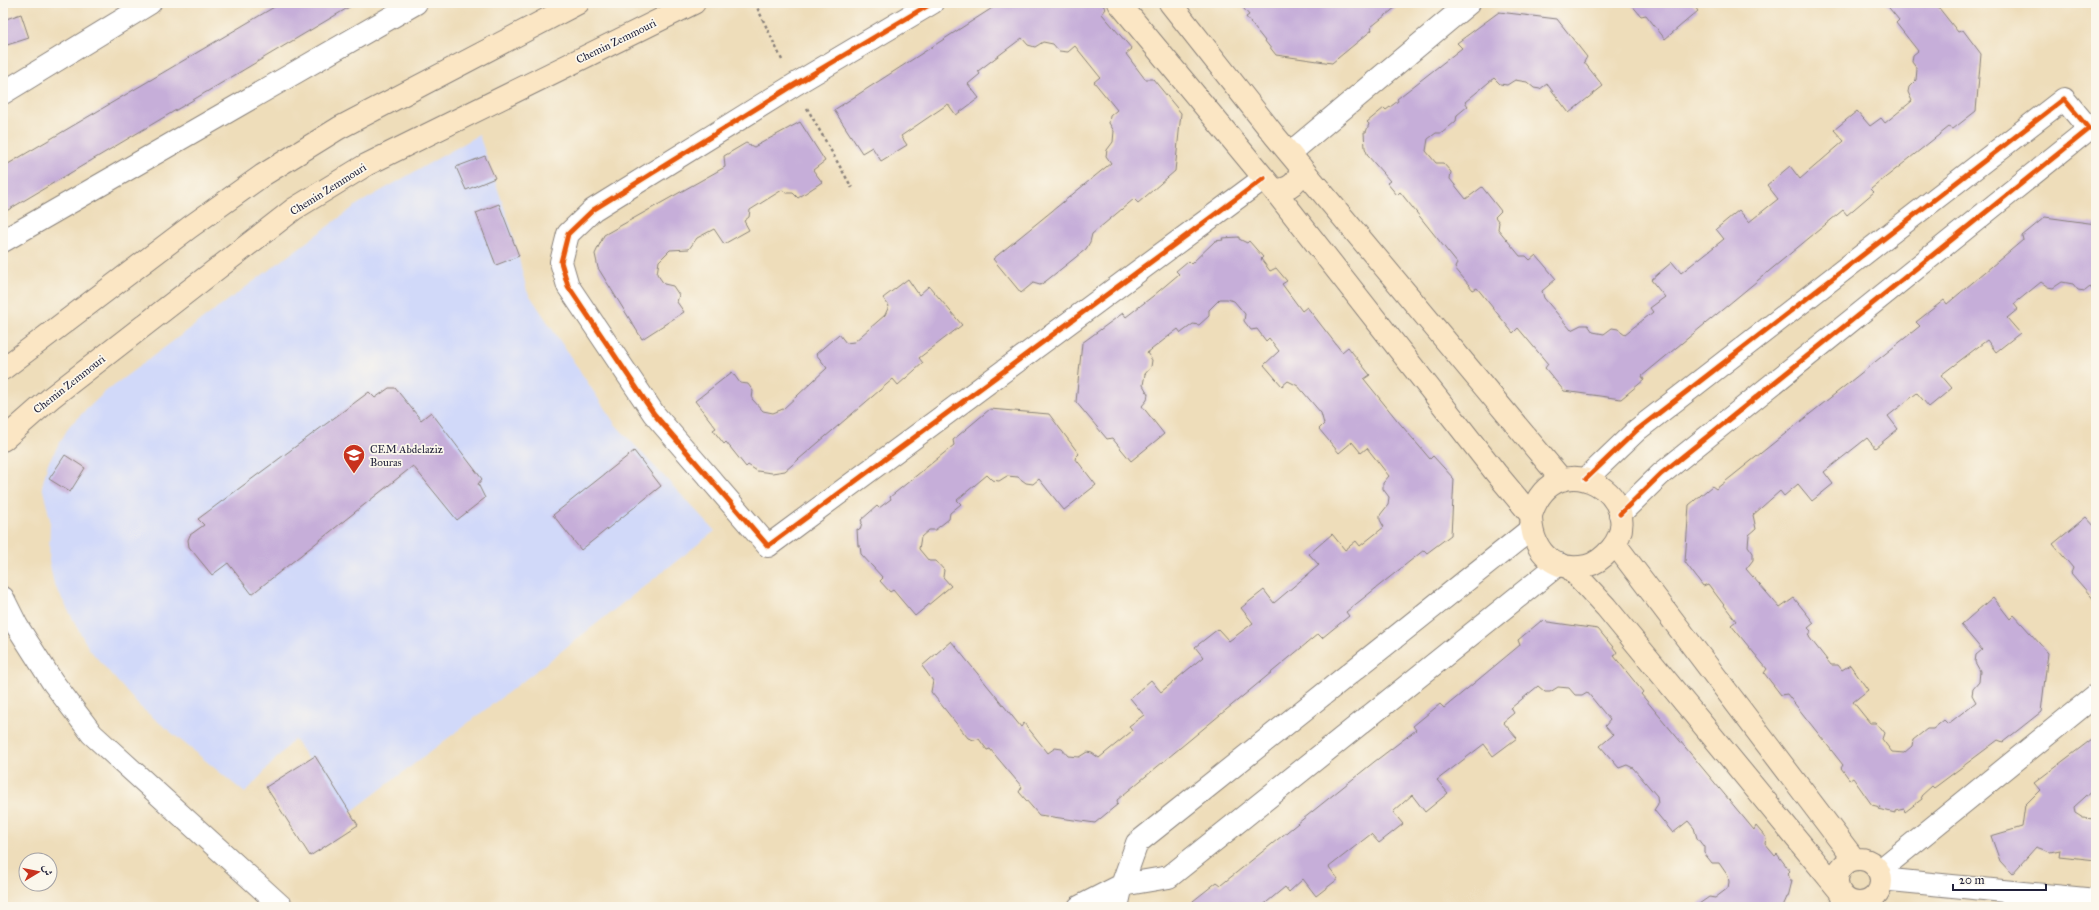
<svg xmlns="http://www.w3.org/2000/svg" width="2099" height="910" font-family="'IM FELL Great Primer',Amiri,serif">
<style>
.built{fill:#d1d9f9}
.building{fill:#c6aed9}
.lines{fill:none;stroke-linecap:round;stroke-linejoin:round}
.street-casing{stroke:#88807a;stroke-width:24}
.secondary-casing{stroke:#88807a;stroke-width:24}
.path{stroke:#88807a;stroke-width:2.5;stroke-dasharray:3 3;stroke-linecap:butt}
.street{stroke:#fff;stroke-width:22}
.secondary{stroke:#fbe6c4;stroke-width:22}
.cycleway-casing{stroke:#fbf7ec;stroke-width:8}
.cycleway{stroke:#e8590c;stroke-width:5}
.labels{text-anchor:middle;stroke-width:3.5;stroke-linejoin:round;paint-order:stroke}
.street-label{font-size:11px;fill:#22223b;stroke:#fbf7ec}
.poi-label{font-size:11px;fill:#22223b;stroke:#fbf7ec;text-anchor:start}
</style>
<rect width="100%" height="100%" fill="#fbf7ec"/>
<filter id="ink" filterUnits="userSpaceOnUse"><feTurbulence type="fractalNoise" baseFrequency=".025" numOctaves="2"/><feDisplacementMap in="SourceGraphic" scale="8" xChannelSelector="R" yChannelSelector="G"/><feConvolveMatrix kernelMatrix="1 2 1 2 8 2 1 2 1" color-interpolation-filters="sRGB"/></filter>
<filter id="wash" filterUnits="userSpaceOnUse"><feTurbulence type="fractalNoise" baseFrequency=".012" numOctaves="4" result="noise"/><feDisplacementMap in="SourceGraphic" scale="16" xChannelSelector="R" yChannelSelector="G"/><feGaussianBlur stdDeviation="0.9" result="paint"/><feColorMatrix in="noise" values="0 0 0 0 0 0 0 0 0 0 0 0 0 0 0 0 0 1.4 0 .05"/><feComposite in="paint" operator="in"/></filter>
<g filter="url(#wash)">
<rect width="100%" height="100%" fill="#eeddba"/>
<path class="built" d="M 479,135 L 511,227 L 527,291 L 615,424 L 715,531 L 527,678 L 347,815 L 294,739 L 245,793 L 139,706 L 89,649 L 54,584 L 49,562 L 50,519 L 42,486 L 48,463 L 70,425 L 106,391 L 358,204 Z"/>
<g id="blocks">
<path class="building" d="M 281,3 L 356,3 L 3,213 L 3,167 Z
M 1000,3 L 1101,3 L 1106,9 L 1102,14 L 1132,49 L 1126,54 L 1145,79 L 1153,79 L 1181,113 L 1175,171 L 1138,203 L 1134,199 L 1092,234 L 1090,242 L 1086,249 L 1046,281 L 1040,285 L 1033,283 L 1021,293 L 993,259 L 1111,163 L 1106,156 L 1107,150 L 1113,142 L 1114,131 L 1109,123 L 1110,116 L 1117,110 L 1094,82 L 1100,77 L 1075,46 L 1068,52 L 1059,51 L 1053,44 L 1043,42 L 1035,47 L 1028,45 L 1022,38 L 978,71 L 980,74 L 968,84 L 979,98 L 956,115 L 948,104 L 901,136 L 907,145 L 881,161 L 872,147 L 862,153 L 834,110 Z
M 1239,3 L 1401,3 L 1371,27 L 1372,30 L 1332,63 L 1276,55 L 1246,17 L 1249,15 Z
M 1630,3 L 1692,3 L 1698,11 L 1665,39 L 1646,15 L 1641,16 Z
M 1885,3 L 1935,3 L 1958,32 L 1963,30 L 1981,54 L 1976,111 L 1953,129 L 1949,127 L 1871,189 L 1874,192 L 1847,215 L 1843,210 L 1642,376 L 1644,380 L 1621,399 L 1564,391 L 1545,368 L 1548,364 L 1518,328 L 1513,333 L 1477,288 L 1473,290 L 1455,268 L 1457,263 L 1400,192 L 1397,195 L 1387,183 L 1390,181 L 1368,156 L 1365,148 L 1364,132 L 1366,132 L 1369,124 L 1367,122 L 1384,108 L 1386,110 L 1398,101 L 1397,99 L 1462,48 L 1457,43 L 1499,12 L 1557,19 L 1587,57 L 1584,62 L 1603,86 L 1569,113 L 1547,84 L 1540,89 L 1534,88 L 1527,82 L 1515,80 L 1507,85 L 1500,84 L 1494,78 L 1465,102 L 1468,106 L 1457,115 L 1456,121 L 1442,133 L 1436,133 L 1428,139 L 1426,151 L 1436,163 L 1443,163 L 1451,172 L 1450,179 L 1466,199 L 1482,187 L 1501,211 L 1495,217 L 1499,222 L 1498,229 L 1520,256 L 1526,256 L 1530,260 L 1536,255 L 1556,279 L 1542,291 L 1544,298 L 1571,330 L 1581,325 L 1588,325 L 1593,332 L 1604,334 L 1612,328 L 1618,329 L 1625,334 L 1653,312 L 1650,308 L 1665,297 L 1651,280 L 1672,262 L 1681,273 L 1724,239 L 1716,229 L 1739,210 L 1749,222 L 1778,199 L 1767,185 L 1790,166 L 1800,179 L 1844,141 L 1834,130 L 1857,111 L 1870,126 L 1881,118 L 1885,123 L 1912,101 L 1908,92 L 1909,87 L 1916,80 L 1917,69 L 1912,62 L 1913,55 L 1918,51 L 1896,23 L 1899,20 Z
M 21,14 L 29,38 L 4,46 L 3,20 Z
M 800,122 L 825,161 L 813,170 L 822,182 L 798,198 L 793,193 L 787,193 L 782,190 L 750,210 L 749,217 L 744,221 L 749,230 L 724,244 L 714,229 L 697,238 L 689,249 L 670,250 L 659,261 L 657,274 L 664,284 L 673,286 L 679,295 L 677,302 L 684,312 L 642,339 L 598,268 L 595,254 L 604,235 L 725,167 L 724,156 L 746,143 L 754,147 Z
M 485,156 L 495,178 L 466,190 L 456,167 Z
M 499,204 L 519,256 L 496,265 L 476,213 Z
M 2045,217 L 2096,224 L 2096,294 L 2090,287 L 2085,291 L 2078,290 L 2073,284 L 2062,282 L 2053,288 L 2048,287 L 2041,282 L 2014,304 L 2018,309 L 2007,318 L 2020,333 L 1996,352 L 1987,340 L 1941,375 L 1952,388 L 1929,407 L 1917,393 L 1888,416 L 1898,429 L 1875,448 L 1867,438 L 1824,472 L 1833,484 L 1812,501 L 1798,484 L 1784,496 L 1780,491 L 1753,515 L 1756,529 L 1749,535 L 1748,546 L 1753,553 L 1753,560 L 1746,569 L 1780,608 L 1794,598 L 1814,623 L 1808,628 L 1811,631 L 1809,637 L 1831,665 L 1838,665 L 1842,670 L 1850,665 L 1868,690 L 1853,702 L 1870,723 L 1876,723 L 1884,733 L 1882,739 L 1892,752 L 1904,753 L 1912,746 L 1913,740 L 1927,729 L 1933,729 L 1944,720 L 1948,724 L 1976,702 L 1972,695 L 1973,689 L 1979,682 L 1980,671 L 1975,662 L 1976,655 L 1982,650 L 1961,625 L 1993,597 L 2010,619 L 2014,615 L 2048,653 L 2041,712 L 2003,742 L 1998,740 L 1934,788 L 1932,786 L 1921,796 L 1922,799 L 1905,812 L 1904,809 L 1895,811 L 1895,813 L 1879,809 L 1880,807 L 1872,805 L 1853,778 L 1850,780 L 1841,768 L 1843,765 L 1787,694 L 1781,695 L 1764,673 L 1767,669 L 1731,625 L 1736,621 L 1708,584 L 1703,586 L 1685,562 L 1689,505 L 1712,486 L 1716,489 L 1920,326 L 1916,322 L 1944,300 L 1947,304 L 2023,240 L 2022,236 Z
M 1239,237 L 1239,239 L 1247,243 L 1249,241 L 1263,257 L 1261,259 L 1270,271 L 1276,268 L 1287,281 L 1282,284 L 1302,311 L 1307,307 L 1342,352 L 1348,347 L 1370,375 L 1364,379 L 1397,420 L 1430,459 L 1433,456 L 1454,479 L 1451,535 L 1427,553 L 1424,550 L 1346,612 L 1349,616 L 1322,638 L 1318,634 L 1117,800 L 1118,804 L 1095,823 L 1039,815 L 1019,792 L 1022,787 L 990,749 L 987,750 L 979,739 L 974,740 L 968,738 L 931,692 L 933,681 L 922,666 L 951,641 L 1021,727 L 1024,723 L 1048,753 L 1055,748 L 1062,749 L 1068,756 L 1079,757 L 1087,752 L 1092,753 L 1099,758 L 1132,731 L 1129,726 L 1144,715 L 1130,698 L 1151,680 L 1161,692 L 1203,657 L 1195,647 L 1218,629 L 1229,641 L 1253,623 L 1241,608 L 1264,590 L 1274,603 L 1319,565 L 1309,554 L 1332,534 L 1345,550 L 1356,541 L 1360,546 L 1384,527 L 1380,520 L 1380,515 L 1388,505 L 1389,497 L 1383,489 L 1383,483 L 1389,476 L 1367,448 L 1361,453 L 1352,442 L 1339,453 L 1319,429 L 1324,424 L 1321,413 L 1298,386 L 1288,381 L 1282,386 L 1264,365 L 1279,351 L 1269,338 L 1266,341 L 1257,329 L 1251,330 L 1244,321 L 1245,314 L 1234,301 L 1227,299 L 1220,299 L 1209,310 L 1209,316 L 1199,325 L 1193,324 L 1181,333 L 1178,329 L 1147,353 L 1152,360 L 1151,367 L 1145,374 L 1143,385 L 1148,394 L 1147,400 L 1142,406 L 1164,434 L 1131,461 L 1112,438 L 1107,439 L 1076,402 L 1082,343 L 1123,313 L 1126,317 L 1153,296 L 1179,274 L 1176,271 L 1188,261 L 1191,264 L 1215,241 L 1223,240 L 1222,238 Z
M 908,279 L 919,295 L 929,286 L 962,325 L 919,358 L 923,363 L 898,385 L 893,379 L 785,471 L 772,473 L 757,471 L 748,465 L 746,467 L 726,442 L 724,444 L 713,430 L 716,428 L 695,401 L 732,372 L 740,383 L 748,384 L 753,391 L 752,399 L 763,411 L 773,413 L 783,409 L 827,368 L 816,354 L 839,334 L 846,343 L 854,342 L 885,315 L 889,306 L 883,298 Z
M 389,388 L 395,388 L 421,420 L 431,412 L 482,479 L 478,484 L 485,498 L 457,520 L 413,466 L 252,594 L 228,563 L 212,575 L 189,547 L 188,540 L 190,535 L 204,525 L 198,519 L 369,392 L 375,398 Z
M 990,409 L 1049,414 L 1079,454 L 1075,458 L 1096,485 L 1064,510 L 1039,479 L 1033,484 L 1026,483 L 1018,477 L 1007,476 L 999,481 L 992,480 L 987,475 L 957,500 L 961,504 L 950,513 L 949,519 L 935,530 L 929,530 L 921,537 L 919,549 L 929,561 L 936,561 L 944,570 L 943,577 L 951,586 L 915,616 L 893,590 L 890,592 L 880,581 L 883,578 L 861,554 L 860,546 L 858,546 L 857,529 L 860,530 L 862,522 L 861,520 L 877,506 L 879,508 L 891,499 L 890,497 L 954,445 L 953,440 Z
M 634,451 L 661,486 L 581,550 L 553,515 Z
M 65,455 L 85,468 L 70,492 L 49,479 Z
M 2086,517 L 2096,528 L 2096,602 L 2071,573 L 2073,568 L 2053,544 Z
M 1541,621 L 1598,629 L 1617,652 L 1614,656 L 1643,692 L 1641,694 L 1754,830 L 1756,826 L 1766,838 L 1765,844 L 1775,856 L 1777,854 L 1790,871 L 1788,873 L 1790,881 L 1792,881 L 1788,897 L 1787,897 L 1784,904 L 1781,907 L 1699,907 L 1699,904 L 1709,897 L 1715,898 L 1728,888 L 1729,882 L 1728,876 L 1719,863 L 1712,863 L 1704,853 L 1704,847 L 1697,838 L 1694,828 L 1688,821 L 1673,833 L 1654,810 L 1658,804 L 1657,796 L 1633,768 L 1627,765 L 1619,768 L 1600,746 L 1613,735 L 1605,726 L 1610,720 L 1587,692 L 1582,695 L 1575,695 L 1569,688 L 1558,687 L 1550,692 L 1545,692 L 1538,686 L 1511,708 L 1514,713 L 1503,722 L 1517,738 L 1493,756 L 1484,744 L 1437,780 L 1448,793 L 1425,812 L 1412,795 L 1393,812 L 1403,824 L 1379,843 L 1371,834 L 1329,867 L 1338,879 L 1316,896 L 1303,879 L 1289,892 L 1285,887 L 1261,907 L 1193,907 L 1193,901 L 1217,882 L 1221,885 L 1374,762 L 1416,730 L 1413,726 L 1440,704 L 1444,708 L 1520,645 L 1518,640 Z
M 2096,736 L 2096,787 L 2074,807 L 2075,813 L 2083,818 L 2096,819 L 2096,860 L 2059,856 L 2060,850 L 2050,852 L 2036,847 L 2012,874 L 2000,861 L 1991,836 L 2022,827 L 2025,805 L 2040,790 L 2034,783 Z
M 315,756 L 358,825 L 310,856 L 266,787 Z"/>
</g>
</g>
<g filter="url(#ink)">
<use href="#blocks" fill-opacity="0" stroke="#88807a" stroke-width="1"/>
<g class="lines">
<g class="street-casing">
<path id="street" d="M 932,3 L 794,85 L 593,210 L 568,234 L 561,262 L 568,286 L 654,414 L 768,546 L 1264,178
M 3,93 L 150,3
M 1290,153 L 1469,3
M 3,241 L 416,3
M 1586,479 L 1637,430 L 2064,99 L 2089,129 L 1661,474 L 1620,514
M 3,598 L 17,626 L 52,681 L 92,734 L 282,907
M 1879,871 L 2096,695
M 1881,879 L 2096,900
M 1079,907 L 1122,885 L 1169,877 L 1559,564
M 1117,907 L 1122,885 L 1137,843 L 1531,529
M 1840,907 L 1848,901"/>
</g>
<g class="secondary-casing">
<path id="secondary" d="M 1119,3 L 1274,190 L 1496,473 L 1531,515 C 1531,548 1551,573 1586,566 C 1596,564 1604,557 1611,549 C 1653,499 1556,437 1531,515
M 1170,3 L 1275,136 L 1562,480
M 1274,190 C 1290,190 1299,182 1301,167
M 3,369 L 190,227 L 263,175 L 339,128 L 578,3
M 3,440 L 52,397 L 294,209 L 366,165 L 694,3
M 1615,544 L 1854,859
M 1569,567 L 1606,607 L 1838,889
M1837 881a22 22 0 1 1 44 0a22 22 0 1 1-44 0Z"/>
</g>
<path class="path" d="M 755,3 L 782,60
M 807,108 L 852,188"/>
<use href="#street" class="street"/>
<use href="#secondary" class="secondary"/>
<g class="cycleway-casing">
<path id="cycleway" d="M 932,3 L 794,85 L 593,210 L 568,234 L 561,262 L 568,286 L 654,414 L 768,546 L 1264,178
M 1586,479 L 1637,430 L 2064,99 L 2089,129 L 1661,474 L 1620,514"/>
</g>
<use href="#cycleway" class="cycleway"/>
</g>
</g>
<defs>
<g id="school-pin" transform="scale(1.15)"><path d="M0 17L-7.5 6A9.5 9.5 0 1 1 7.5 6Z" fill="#c8321e" stroke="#fbf7ec"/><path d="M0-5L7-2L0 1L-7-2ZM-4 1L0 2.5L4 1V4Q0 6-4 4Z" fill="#fff"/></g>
</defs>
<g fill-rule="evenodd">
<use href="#school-pin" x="354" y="455"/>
</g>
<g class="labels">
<g class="street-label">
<text transform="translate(616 41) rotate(-26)" y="4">Chemin Zemmouri</text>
<text transform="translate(328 189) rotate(-32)" y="4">Chemin Zemmouri</text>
<text transform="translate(69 384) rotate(-38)" y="4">Chemin Zemmouri</text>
</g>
<g class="poi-label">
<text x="370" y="453">CEM Abdelaziz<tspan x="370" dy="13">Bouras</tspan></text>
</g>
</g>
<rect width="2099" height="910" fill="none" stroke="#fbf7ec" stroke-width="16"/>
<g transform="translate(38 872) rotate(80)"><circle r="19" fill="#fbf7ec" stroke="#a4a2a5"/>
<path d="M0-3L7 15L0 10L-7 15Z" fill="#c8321e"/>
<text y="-6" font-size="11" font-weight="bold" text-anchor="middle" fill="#22223b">ش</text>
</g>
<path d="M1953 884v6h93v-6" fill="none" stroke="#22223b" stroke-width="2"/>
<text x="1959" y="884" font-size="12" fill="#22223b" stroke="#fbf7ec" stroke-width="3" paint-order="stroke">20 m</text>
</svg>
